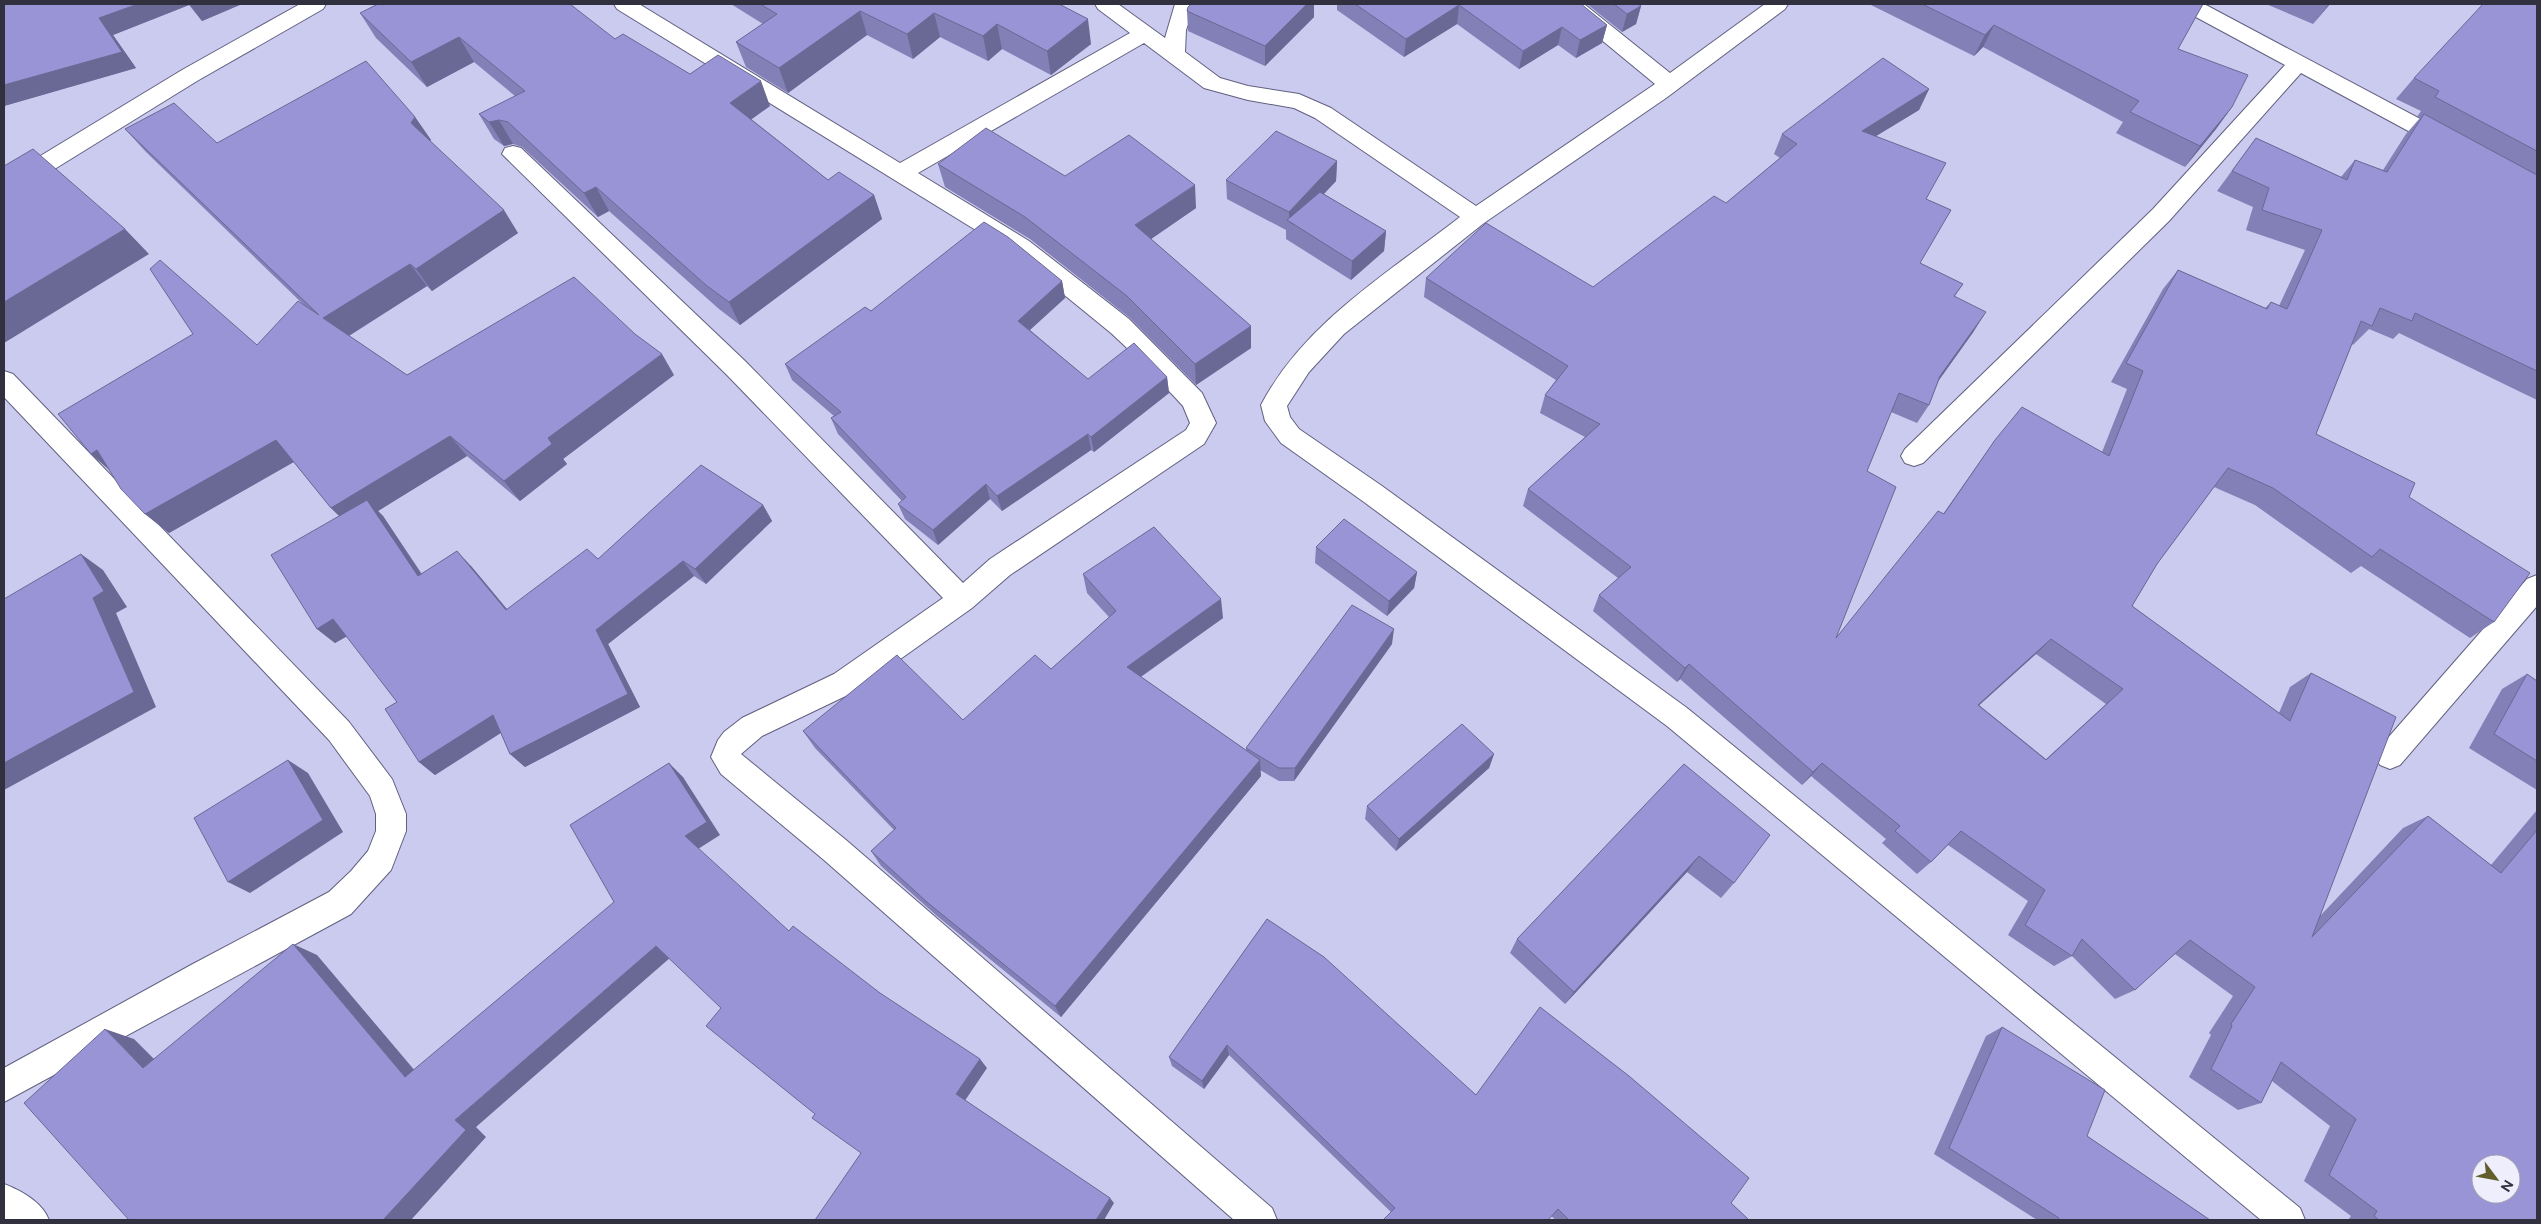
<svg xmlns="http://www.w3.org/2000/svg" width="2541" height="1224" font-family="Figtree,sans-serif">
<style>
.lines{fill:none;stroke-linecap:round;stroke-linejoin:round}
.street-casing{stroke:#616080;stroke-width:2}
.street{fill:#fff;fill-rule:evenodd}
.wall{fill:#837fb7;fill-rule:evenodd}
.shaded-wall{fill:#6a6895}
.building{fill:#9894d5;stroke:#6a6895;fill-rule:evenodd}
</style>
<rect width="100%" height="100%" fill="#cbcaef"/>
<g class="lines">
<g class="street-casing">
<path id="street" d="M 300,4 L 326,4 L 323,9 L 197,81 L 40,178 L 4,196 L 4,178 L 182,70 Z
M 614,4 L 639,4 L 900,163 L 1130,33 L 1098,9 L 1095,4 L 1118,4 L 1165,38 L 1175,4 L 1195,4 L 1186,30 L 1185,52 L 1220,78 L 1248,86 L 1299,94 L 1331,108 L 1476,206 L 1655,84 L 1564,9 L 1561,4 L 1584,4 L 1670,73 L 1765,4 L 1788,4 L 1785,9 L 1666,98 L 1484,223 L 1344,334 L 1309,372 L 1287,406 L 1290,417 L 1299,429 L 1382,486 L 1687,708 L 2300,1208 L 2305,1220 L 2261,1220 L 1667,726 L 1364,502 L 1281,443 L 1265,421 L 1261,405 C 1304,323 1388,273 1460,217 L 1315,118 L 1294,108 L 1248,100 L 1204,88 L 1144,43 L 918,173 L 1029,241 L 1129,319 L 1202,393 L 1216,423 L 1204,444 L 1010,575 L 972,608 L 854,692 L 762,736 L 741,754 L 846,840 L 1272,1208 L 1277,1220 L 1234,1220 L 824,860 L 721,774 L 711,757 L 718,740 L 724,732 L 742,718 L 834,674 L 943,598 L 727,375 L 502,154 L 505,148 L 513,146 L 521,148 L 745,361 L 963,583 L 990,559 L 1186,430 L 1190,423 L 1183,406 L 1144,364 L 1111,333 L 1013,253 L 617,9 Z
M 2178,4 L 2204,4 L 2454,137 L 2457,142 L 2454,147 L 2446,150 L 2438,147 L 2301,73 L 2169,221 L 1923,463 L 1914,466 L 1905,463 L 1901,456 L 1905,449 L 2153,209 L 2285,65 L 2181,9 Z
M 4,371 L 13,374 L 349,722 L 392,779 L 406,814 L 406,831 L 391,870 L 351,914 L 4,1102 L 4,1068 L 191,965 L 329,892 L 351,871 L 368,851 L 376,831 L 376,814 L 370,796 L 329,740 L 4,397 Z
M 2537,575 L 2537,606 L 2400,765 L 2390,769 L 2380,765 L 2375,756 L 2380,747 L 2527,579 Z
M 4,1184 C 22,1191 42,1202 49,1220 L 4,1220 Z"/>
</g>
<use href="#street" class="street"/>
</g>
<path class="wall" d="M 4,4 L 242,4 L 202,21 L 189,5 L 113,35 L 136,68 L 4,106 Z
M 731,4 L 1059,4 L 1091,44 L 1051,75 L 1002,49 L 988,61 L 940,37 L 913,59 L 867,35 L 788,93 L 746,67 L 736,42 L 763,24 Z
M 1191,4 L 1314,4 L 1314,17 L 1265,66 L 1188,31 L 1187,11 Z
M 1337,4 L 1581,4 L 1607,25 L 1602,43 L 1576,58 L 1558,45 L 1519,69 L 1457,24 L 1404,57 L 1337,10 Z
M 1587,4 L 1641,4 L 1639,4 L 1641,6 L 1636,24 L 1622,32 Z
M 1869,4 L 2203,4 L 2178,49 L 2232,107 L 2216,129 L 2185,167 L 2116,133 L 2123,122 L 1983,47 L 1974,56 Z
M 2266,4 L 2330,4 L 2313,24 Z
M 2537,4 L 2537,400 L 2399,333 L 2393,339 L 2369,329 L 2353,345 L 2352,344 L 2316,434 L 2409,497 L 2494,622 L 2470,638 L 2361,566 L 2351,573 L 2255,505 L 2214,487 L 2157,564 L 2132,606 L 2279,713 L 2290,687 L 2311,673 L 2321,915 L 2403,828 L 2428,816 L 2491,865 L 2537,810 L 2537,1218 L 2536,1220 L 2348,1220 L 2351,1216 L 2304,1181 L 2330,1126 L 2272,1081 L 2261,1103 L 2238,1110 L 2189,1077 L 2211,1035 L 2209,1033 L 2233,996 L 2175,954 L 2135,990 L 2115,999 L 2072,956 L 2054,966 L 2008,935 L 2028,901 L 1948,845 L 1931,862 L 1917,874 L 1882,843 L 1886,839 L 1811,776 L 1802,785 L 1680,679 L 1677,682 L 1593,611 L 1599,595 L 1618,578 L 1523,506 L 1528,489 L 1585,437 L 1540,413 L 1545,395 L 1556,380 L 1424,297 L 1426,278 L 1593,287 L 1726,203 L 1780,158 L 1774,154 L 1782,134 L 1929,89 L 1919,110 L 1876,136 L 1926,199 L 1951,210 L 1920,263 L 1963,284 L 1955,296 L 1974,331 L 1939,380 L 1929,405 L 1917,423 L 1891,412 L 1867,471 L 1836,638 L 1943,514 L 1995,440 L 2102,452 L 2127,389 L 2111,382 L 2163,289 L 2178,270 L 2265,308 L 2271,302 L 2279,306 L 2305,250 L 2246,230 L 2253,207 L 2217,191 L 2256,138 L 2341,177 L 2355,160 L 2383,170 L 2406,134 L 2420,118 L 2417,117 L 2421,111 L 2396,99 L 2414,78 ZM 2036,654 L 2106,704 L 2046,759 L 1979,705 Z
M 360,13 L 615,39 L 690,74 L 770,106 L 751,119 L 828,180 L 874,195 L 882,219 L 740,325 L 719,309 L 609,211 L 598,217 L 522,147 L 513,144 L 504,146 L 494,139 L 479,114 L 515,96 L 474,62 L 427,87 L 376,38 Z
M 415,117 L 431,140 L 430,141 L 518,233 L 432,291 L 427,286 L 349,336 L 407,375 L 674,375 L 563,459 L 567,464 L 520,501 L 467,456 L 378,511 L 383,516 L 422,574 L 471,566 L 507,609 L 598,559 L 763,505 L 772,521 L 706,584 L 694,576 L 608,644 L 640,707 L 525,767 L 510,754 L 501,733 L 435,775 L 419,762 L 397,702 L 347,636 L 335,643 L 317,629 L 339,516 L 331,508 L 294,462 L 169,533 L 145,514 L 109,469 L 91,454 L 193,334 L 257,345 L 306,307 L 146,152 L 125,129 L 217,143 Z
M 1337,161 L 1336,181 L 1324,194 L 1386,231 L 1384,251 L 1351,280 L 1286,239 L 1286,230 L 1227,199 L 1226,180 Z
M 938,164 L 1065,176 L 1196,208 L 1151,239 L 1251,326 L 1251,348 L 1196,385 L 1130,318 L 1030,239 L 945,187 Z
M 1062,281 L 1065,298 L 1030,330 L 1088,379 L 1167,377 L 1169,393 L 1094,452 L 1091,450 L 1002,511 L 990,499 L 938,545 L 905,519 L 898,504 L 902,501 L 838,434 L 831,418 L 834,416 L 792,380 L 785,364 L 871,311 Z
M 1316,547 L 1417,572 L 1414,588 L 1387,616 L 1315,563 Z
M 1083,574 L 1223,618 L 1141,677 L 1246,750 L 1246,748 L 1392,644 L 1294,781 L 1279,781 L 1260,770 L 1261,776 L 1061,1017 L 937,916 L 881,866 L 871,851 L 894,830 L 815,748 L 803,731 L 963,720 L 1051,669 L 1109,617 L 1087,593 Z
M 2527,674 L 2537,681 L 2537,790 L 2469,748 L 2502,689 Z
M 1494,754 L 1489,768 L 1396,851 L 1365,819 L 1367,806 Z
M 1684,764 L 1734,883 L 1721,898 L 1687,872 L 1565,1004 L 1510,953 L 1517,939 Z
M 1267,919 L 1476,1095 L 1731,1203 L 1749,1220 L 1556,1220 L 1551,1216 L 1391,1212 L 1229,1055 L 1204,1089 L 1172,1066 L 1169,1057 Z
M 2002,1027 L 2087,1136 L 2210,1220 L 2037,1220 L 1934,1154 L 1986,1036 Z"/>
<path class="shaded-wall" d="M 138,4 L 188,4 L 189,5 L 113,35 L 136,68 L 4,106 L 4,85 L 99,18 Z
M 192,4 L 242,4 L 202,21 L 190,5 Z
M 1307,4 L 1314,4 L 1314,17 L 1265,66 L 1265,46 Z
M 2329,4 L 2330,4 L 2313,24 Z
M 1459,5 L 1457,24 L 1404,57 L 1406,39 Z
M 1641,6 L 1636,24 L 1622,32 L 1627,14 Z
M 860,11 L 867,35 L 788,93 L 779,68 Z
M 934,13 L 940,37 L 913,59 L 907,34 Z
M 1088,19 L 1091,44 L 1051,75 L 1047,51 Z
M 997,24 L 1002,49 L 988,61 L 983,36 Z
M 1607,25 L 1602,43 L 1576,58 L 1580,40 Z
M 1994,25 L 1983,47 L 1974,56 L 1985,35 Z
M 1562,27 L 1558,45 L 1519,69 L 1523,51 Z
M 459,37 L 474,62 L 427,87 L 411,62 Z
M 761,81 L 770,106 L 741,127 L 730,103 Z
M 1929,89 L 1919,110 L 1853,150 L 1862,131 Z
M 2232,107 L 2216,129 L 2185,167 L 2200,146 Z
M 415,117 L 431,140 L 426,146 L 411,123 Z
M 499,120 L 513,144 L 504,146 L 489,122 Z
M 1337,161 L 1336,181 L 1294,225 L 1289,222 L 1289,212 Z
M 1195,185 L 1196,208 L 1138,248 L 1135,225 Z
M 596,187 L 609,211 L 598,217 L 584,193 Z
M 874,195 L 882,219 L 740,325 L 729,302 Z
M 504,210 L 518,233 L 432,291 L 416,269 Z
M 125,229 L 149,254 L 4,343 L 4,302 Z
M 1386,231 L 1384,251 L 1351,280 L 1352,261 Z
M 410,264 L 427,286 L 342,340 L 323,318 Z
M 1062,281 L 1065,298 L 1022,337 L 1018,321 Z
M 1986,312 L 1974,331 L 1929,394 L 1940,376 Z
M 1251,326 L 1251,348 L 1196,385 L 1195,364 Z
M 662,354 L 674,375 L 563,459 L 548,438 Z
M 1167,377 L 1169,393 L 1094,452 L 1091,437 Z
M 1088,434 L 1091,450 L 1002,511 L 997,496 Z
M 450,436 L 467,456 L 378,511 L 383,516 L 433,592 L 351,527 L 331,508 Z
M 276,440 L 297,460 L 169,533 L 145,514 Z
M 552,444 L 567,464 L 520,501 L 504,481 Z
M 97,450 L 115,475 L 91,454 Z
M 986,484 L 990,499 L 938,545 L 933,530 Z
M 763,505 L 772,521 L 706,584 L 695,569 Z
M 457,551 L 471,566 L 520,625 L 506,610 Z
M 81,554 L 103,570 L 127,607 L 116,613 L 156,707 L 4,790 L 4,763 L 93,598 Z
M 683,561 L 694,576 L 608,644 L 640,707 L 525,767 L 510,754 L 596,630 Z
M 1417,572 L 1414,588 L 1387,616 L 1389,601 Z
M 1221,599 L 1223,618 L 1130,684 L 1127,667 Z
M 333,619 L 351,634 L 335,643 L 317,629 Z
M 1394,629 L 1392,644 L 1294,781 L 1295,768 Z
M 2051,639 L 2036,654 L 1964,719 L 1978,705 Z
M 1689,664 L 1680,679 L 1677,682 L 1685,668 Z
M 493,715 L 508,728 L 435,775 L 419,762 Z
M 1494,754 L 1489,768 L 1396,851 L 1399,839 Z
M 288,760 L 308,773 L 343,832 L 250,893 L 228,882 Z
M 1260,760 L 1261,776 L 1061,1017 L 1055,1006 Z
M 669,763 L 683,777 L 720,835 L 698,849 L 685,836 Z
M 1822,763 L 1811,776 L 1802,785 L 1813,772 Z
M 1699,856 L 1687,872 L 1565,1004 L 1574,992 Z
M 293,944 L 317,955 L 427,1085 L 405,1077 Z
M 656,946 L 671,957 L 476,1127 L 486,1137 L 411,1220 L 383,1220 L 455,1120 Z
M 105,1029 L 134,1039 L 172,1077 L 143,1068 Z
M 1227,1045 L 1229,1055 L 1204,1089 L 1202,1081 Z
M 980,1059 L 987,1068 L 964,1102 L 956,1094 Z
M 1110,1198 L 1114,1203 L 1104,1220 L 1096,1220 Z"/>
<path class="building" d="M 4,4 L 138,4 L 99,18 L 122,52 L 4,85 Z
M 378,4 L 570,4 L 615,39 L 623,34 L 690,74 L 718,55 L 761,81 L 730,103 L 828,180 L 839,172 L 874,195 L 729,302 L 707,286 L 596,187 L 584,193 L 508,122 L 499,120 L 489,122 L 479,114 L 525,91 L 459,37 L 411,62 L 360,13 Z
M 760,4 L 1059,4 L 1088,19 L 1047,51 L 997,24 L 983,36 L 934,13 L 907,34 L 860,11 L 779,68 L 736,42 L 777,14 Z
M 1191,4 L 1307,4 L 1265,46 L 1187,11 L 1188,7 Z
M 1355,4 L 1581,4 L 1607,25 L 1580,40 L 1562,27 L 1523,51 L 1459,5 L 1406,39 Z
M 1614,4 L 1638,4 L 1641,6 L 1627,14 Z
M 1922,4 L 2203,4 L 2178,49 L 2248,75 L 2232,107 L 2200,146 L 2130,112 L 2139,101 L 1994,25 L 1985,35 Z
M 2483,4 L 2537,4 L 2537,151 L 2435,97 L 2439,91 L 2414,78 Z
M 1883,58 L 1929,89 L 1862,131 L 1946,163 L 1926,199 L 1951,210 L 1920,263 L 1963,284 L 1954,296 L 1986,312 L 1940,376 L 1929,405 L 1899,393 L 1867,471 L 1896,487 L 1836,638 L 1938,511 L 1944,514 L 1995,440 L 2022,407 L 2109,456 L 2143,371 L 2126,363 L 2178,270 L 2267,309 L 2271,302 L 2287,309 L 2322,230 L 2262,210 L 2269,188 L 2232,171 L 2256,138 L 2347,180 L 2355,160 L 2387,172 L 2424,114 L 2537,175 L 2537,371 L 2415,313 L 2412,321 L 2380,308 L 2372,326 L 2361,321 L 2316,434 L 2415,483 L 2409,497 L 2530,573 L 2494,622 L 2380,549 L 2372,557 L 2273,488 L 2228,468 L 2157,564 L 2132,606 L 2290,721 L 2311,673 L 2396,717 L 2312,937 L 2428,816 L 2501,873 L 2537,830 L 2537,1218 L 2536,1220 L 2379,1220 L 2374,1216 L 2377,1211 L 2329,1175 L 2356,1119 L 2281,1062 L 2261,1103 L 2211,1069 L 2232,1026 L 2231,1024 L 2255,987 L 2190,940 L 2135,990 L 2082,939 L 2072,956 L 2025,925 L 2045,890 L 1961,831 L 1931,862 L 1895,831 L 1900,826 L 1822,763 L 1813,772 L 1689,664 L 1685,668 L 1599,595 L 1631,567 L 1528,489 L 1600,424 L 1545,395 L 1568,366 L 1426,278 L 1486,223 L 1593,287 L 1714,196 L 1726,203 L 1797,144 L 1782,134 ZM 2051,639 L 2123,689 L 2046,760 L 1978,705 ZM 2481,1164 L 2511,1164 L 2511,1194 L 2481,1194 Z
M 366,61 L 415,117 L 411,123 L 504,210 L 416,269 L 410,264 L 323,318 L 407,375 L 574,277 L 635,334 L 662,354 L 548,438 L 552,444 L 504,481 L 450,436 L 331,508 L 276,440 L 145,514 L 121,489 L 97,450 L 91,454 L 58,414 L 193,334 L 150,269 L 160,260 L 257,345 L 298,301 L 319,315 L 125,129 L 174,103 L 217,143 Z
M 986,128 L 1065,176 L 1129,135 L 1195,185 L 1135,225 L 1251,326 L 1195,364 L 1127,296 L 1025,217 L 938,164 Z
M 1276,131 L 1337,161 L 1289,212 L 1226,180 Z
M 33,149 L 125,229 L 4,302 L 4,166 Z
M 1320,192 L 1386,231 L 1352,261 L 1287,220 Z
M 984,222 L 1008,237 L 1062,281 L 1018,321 L 1088,379 L 1134,343 L 1167,377 L 1091,437 L 1088,434 L 997,496 L 986,484 L 933,530 L 898,504 L 906,497 L 831,418 L 841,412 L 785,364 L 865,307 L 871,311 Z
M 701,465 L 763,505 L 695,569 L 683,561 L 596,630 L 628,694 L 510,754 L 493,715 L 419,762 L 385,709 L 397,702 L 333,619 L 317,629 L 271,555 L 367,500 L 418,576 L 457,551 L 506,610 L 587,549 L 598,559 Z
M 1344,519 L 1417,572 L 1389,601 L 1316,547 Z
M 1154,527 L 1221,599 L 1127,667 L 1260,760 L 1055,1006 L 928,903 L 871,851 L 896,828 L 803,731 L 897,655 L 963,720 L 1035,655 L 1051,669 L 1116,611 L 1083,574 Z
M 81,554 L 104,591 L 93,598 L 134,692 L 4,763 L 4,599 Z
M 1352,605 L 1394,629 L 1295,768 L 1279,768 L 1246,748 Z
M 2527,674 L 2537,681 L 2537,761 L 2494,734 Z
M 1462,724 L 1494,754 L 1399,839 L 1367,806 Z
M 288,760 L 323,820 L 228,882 L 194,818 Z
M 669,763 L 707,822 L 685,836 L 789,931 L 793,926 L 880,993 L 980,1059 L 956,1094 L 1110,1198 L 1096,1220 L 815,1220 L 861,1153 L 812,1118 L 815,1114 L 706,1026 L 721,1008 L 656,946 L 455,1120 L 466,1130 L 383,1220 L 129,1220 L 24,1103 L 105,1029 L 143,1068 L 293,944 L 405,1077 L 614,902 L 570,825 Z
M 1684,764 L 1770,835 L 1734,883 L 1699,856 L 1574,992 L 1517,939 Z
M 1267,919 L 1324,957 L 1476,1095 L 1540,1007 L 1629,1076 L 1749,1178 L 1731,1203 L 1749,1220 L 1569,1220 L 1558,1209 L 1548,1220 L 1383,1220 L 1395,1208 L 1227,1045 L 1202,1081 L 1169,1057 Z
M 2002,1027 L 2105,1090 L 2087,1136 L 2210,1220 L 2058,1220 L 2059,1218 L 1949,1148 Z"/>
<rect width="2541" height="1224" fill="none" stroke="#31303e" stroke-width="10"/>
<g transform="translate(2496 1179) rotate(122)"><circle r="24" fill="#eeeefd" stroke="#a2a2b1"/>
<path d="M0-4L9 19L0 12L-9 19Z" fill="#615e2b"/>
<text y="-8" font-size="14" font-weight="bold" text-anchor="middle" fill="#31303e">N</text>
</g>
</svg>
